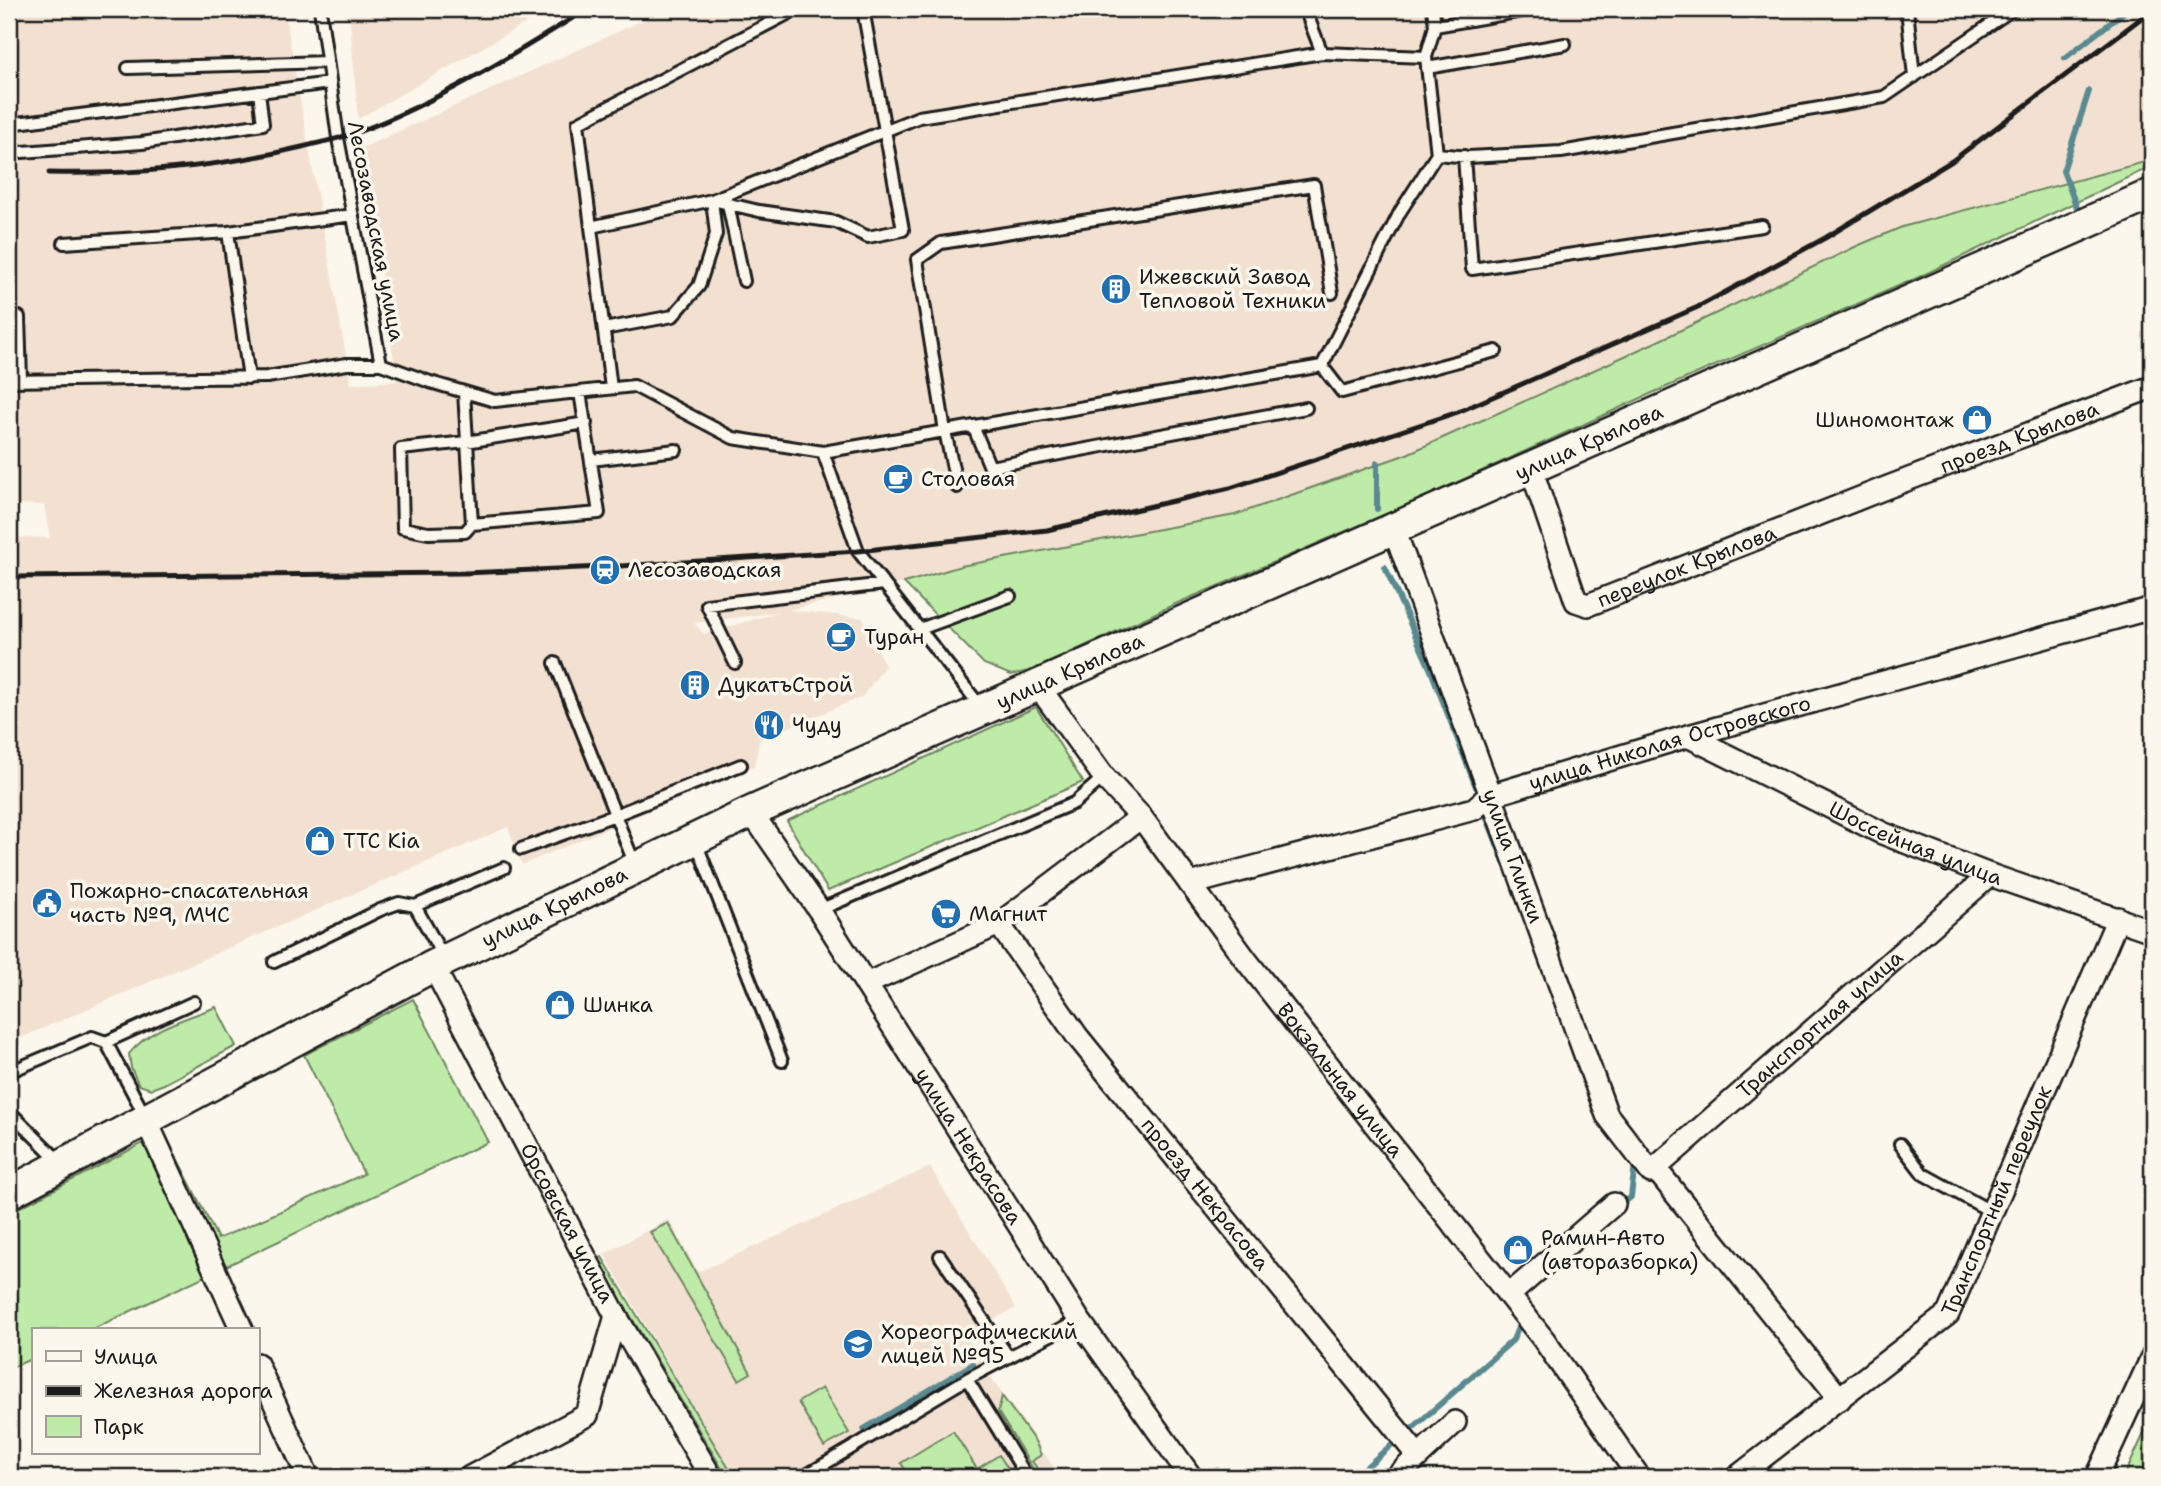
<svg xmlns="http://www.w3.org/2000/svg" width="2161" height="1486" font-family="'Shantell Sans',sans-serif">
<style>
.built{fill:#f2e1d0;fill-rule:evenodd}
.green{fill:#bfeba8;stroke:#6e8462;stroke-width:2}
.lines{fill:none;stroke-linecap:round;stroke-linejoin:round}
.stream{stroke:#5a8a91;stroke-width:6}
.lane-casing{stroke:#1c1c1c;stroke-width:16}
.street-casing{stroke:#1c1c1c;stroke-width:26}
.secondary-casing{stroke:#1c1c1c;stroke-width:35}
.lane{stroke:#fbf7ec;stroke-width:10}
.street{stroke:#fbf7ec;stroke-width:21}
.secondary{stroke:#fbf7ec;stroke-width:30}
.rail{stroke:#1c1c1c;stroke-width:5}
.labels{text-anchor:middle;stroke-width:7;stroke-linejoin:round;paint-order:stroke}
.street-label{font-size:21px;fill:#1c1c1c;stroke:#fbf7ec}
.poi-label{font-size:21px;fill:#1c1c1c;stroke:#fbf7ec;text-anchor:start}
</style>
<rect width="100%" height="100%" fill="#fbf7ec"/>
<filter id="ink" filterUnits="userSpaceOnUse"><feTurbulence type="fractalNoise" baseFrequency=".0143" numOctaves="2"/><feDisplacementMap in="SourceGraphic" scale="14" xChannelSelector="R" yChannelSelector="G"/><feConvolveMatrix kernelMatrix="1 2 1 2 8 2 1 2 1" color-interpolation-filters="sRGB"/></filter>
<g filter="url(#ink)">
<path class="built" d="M 9,9 L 284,9 L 351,384 L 397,381 L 362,148 L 668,9 L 2152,9 L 2152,160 L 1902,227 L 1857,246 L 1656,342 L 1407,454 L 1235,516 L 961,566 L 904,583 L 789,610 L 863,618 L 885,666 L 862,697 L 760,739 L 754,766 L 522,865 L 508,827 L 9,1043 L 9,537 L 50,538 L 44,505 L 9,504 ZM 779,612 L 704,634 L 695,624 L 695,623 Z
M 349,9 L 550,9 L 358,119 Z
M 930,1167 L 1016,1308 L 965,1334 L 994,1382 L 1038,1442 L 1042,1454 L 1044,1453 L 1057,1472 L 1052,1477 L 734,1477 L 604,1254 L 669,1219 L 698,1272 Z"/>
<path class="green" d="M 2152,160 L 2152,166 L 1919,277 L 1650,394 L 1414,502 L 1173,605 L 1033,670 L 1011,675 L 984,664 L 904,583 L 961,566 L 1235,515 L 1407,454 L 1656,342 L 1857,246 L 1902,227 Z
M 1036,707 L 1083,782 L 828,891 L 787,821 Z
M 413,999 L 488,1142 L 91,1330 L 33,1330 L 33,1358 L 9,1369 L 9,1213 L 164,1132 L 218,1239 L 364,1174 L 304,1055 Z
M 216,1007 L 236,1046 L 164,1084 L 151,1089 L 139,1085 L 131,1068 L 129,1054 C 150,1027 186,1019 216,1007 Z
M 668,1223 L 751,1373 L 739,1380 L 650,1232 Z
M 602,1257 L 734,1477 L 727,1477 L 597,1260 Z
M 822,1388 L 849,1433 L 824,1447 L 798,1402 Z
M 1002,1396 L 1036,1443 L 1041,1455 L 1032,1461 L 1043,1477 L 1038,1477 L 998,1412 Z
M 2152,1416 L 2152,1477 L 2124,1477 Z
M 953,1431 L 977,1469 L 999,1455 L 1009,1470 L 997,1477 L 910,1477 L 901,1463 Z"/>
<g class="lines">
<path class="stream" d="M 2065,58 L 2128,9
M 2079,213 L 2063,171 L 2089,91
M 1377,463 L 1377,509
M 1385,567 L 1430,668 L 1476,787
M 1487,818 L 1506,867
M 1619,1207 L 1631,1197 L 1635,1163 L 1633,1161
M 1414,1427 L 1513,1340 L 1519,1325
M 864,1429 L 973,1364
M 1355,1477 L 1398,1439"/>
<g class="lane-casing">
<path id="lane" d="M 320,9 L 338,138 L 381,364 L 430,382 L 495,401 L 634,386 L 733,438 L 823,452 L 858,551 L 981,707
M 1433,9 L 1435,26
M 1907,9 L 1914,77
M 1426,57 L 1435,26 L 1535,9
M 128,68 L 327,62
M 1427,68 L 1565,44
M 9,124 L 330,83
M 9,153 L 142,143 L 263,124 L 259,92
M 1437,154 L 1469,157 L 1561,152 L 1884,97 L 2013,9
M 1464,156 L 1472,269 L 1762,226
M 728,204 L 744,281
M 591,227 L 712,200 L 919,117 L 1322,53
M 228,232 L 353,215
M 64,243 L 228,232 L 249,378
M 9,316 L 19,317 L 21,381
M 604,329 L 673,316 L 699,286 L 716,234 L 712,200 L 759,211 L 836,222 L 868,237 L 903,230 L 863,9
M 1322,366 L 1342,392 L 1496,351
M 9,381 L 267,377 L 347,364 L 381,364
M 611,388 L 578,123 L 797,9
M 464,392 L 472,524 L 599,513 L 580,392
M 973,426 L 990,467 L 1306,408
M 823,452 L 1322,366 L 1400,212 L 1437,154 L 1426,57 L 1322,53 L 1305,9
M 591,460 L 676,450
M 957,487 L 945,431 L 917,260 L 941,243 L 1314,185 L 1332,293
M 472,524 L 465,532 L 428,533 L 403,528 L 401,449 L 466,442 L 586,423
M 920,629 L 1010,596
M 555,663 L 635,865
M 735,663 L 707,605 L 884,584
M 696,842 L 782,1061
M 521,849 L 615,815 L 741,765
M 415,906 L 504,868
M 819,910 L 1074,803 L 1104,777
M 274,962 L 380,910 L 399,903 L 415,906 L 444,958
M 106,1042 L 194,1002
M 9,1072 L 92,1037 L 106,1042 L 145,1116
M 9,1111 L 60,1162
M 1900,1144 L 1923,1174 L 1992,1212
M 940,1256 L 1008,1356
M 967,1379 L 1027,1477
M 803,1477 L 967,1379 L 1079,1320"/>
</g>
<g class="street-casing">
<g id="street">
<path id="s1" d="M 1531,468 L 1576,601 L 1588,605 L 1888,487 L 2152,387"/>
<path id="s2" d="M 1394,529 L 1607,1115 L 1651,1172 L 1990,875"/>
<path id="s3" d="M 1038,686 L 1104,777 L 1141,817 L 1246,960 L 1544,1340 L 1639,1477"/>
<path id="s4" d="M 1688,736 L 1882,833 L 1990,875 L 2152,931"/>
<path id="s5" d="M 751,812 L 819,910 L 1079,1320 L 1191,1477"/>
<path id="s6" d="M 1190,884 L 1474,809 L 1489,796 L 1688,736 L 2152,608"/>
<path id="s7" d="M 999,924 L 1077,1036 L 1418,1456"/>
<path id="s8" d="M 433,966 L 616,1316 L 711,1477"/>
<path d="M 866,984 L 999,924 L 1141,817"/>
<path d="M 146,1120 L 242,1330"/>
<path d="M 1655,1168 L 1840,1399"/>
<path d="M 1509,1295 L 1614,1204"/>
<path d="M 257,1364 L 308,1477"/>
<path d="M 470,1477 L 587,1415 L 616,1316"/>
<path d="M 1396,1477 L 1455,1422"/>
<path id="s9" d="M 1737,1477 L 1948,1314 L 2118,918"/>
<path d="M 2097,1477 L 2152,1357"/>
</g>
</g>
<g class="secondary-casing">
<g id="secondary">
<path id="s10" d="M 9,1193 L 433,966 L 751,812 L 2152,194"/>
</g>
</g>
<use href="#lane" class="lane"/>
<use href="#street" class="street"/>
<use href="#secondary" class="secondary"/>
<path class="rail" d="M 49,173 C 134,175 219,167 302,147 C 321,142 340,139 358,132 C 440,101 513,55 587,9
M 9,577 L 464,573 L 604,567 L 858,551 L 1047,530 L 1230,488 L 1458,412 L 1698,307 L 1825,238 L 1952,161 L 2152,10"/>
</g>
</g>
<defs>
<g id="building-disc" transform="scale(1.575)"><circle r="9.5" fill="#1f6fb2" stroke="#fbf7ec"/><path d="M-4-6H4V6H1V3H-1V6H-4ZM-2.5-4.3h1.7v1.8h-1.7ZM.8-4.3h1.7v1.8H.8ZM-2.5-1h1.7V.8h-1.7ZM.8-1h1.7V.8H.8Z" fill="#fff"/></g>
<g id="shop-disc" transform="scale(1.575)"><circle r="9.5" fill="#1f6fb2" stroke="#fbf7ec"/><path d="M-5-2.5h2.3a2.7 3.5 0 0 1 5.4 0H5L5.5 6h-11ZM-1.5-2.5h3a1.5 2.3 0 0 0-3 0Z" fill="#fff"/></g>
<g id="cafe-disc" transform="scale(1.575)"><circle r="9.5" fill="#1f6fb2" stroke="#fbf7ec"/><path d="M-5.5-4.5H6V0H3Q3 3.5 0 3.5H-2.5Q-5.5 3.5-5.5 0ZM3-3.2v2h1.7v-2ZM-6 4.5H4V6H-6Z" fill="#fff"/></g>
<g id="station-disc" transform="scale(1.575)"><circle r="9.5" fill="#1f6fb2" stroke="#fbf7ec"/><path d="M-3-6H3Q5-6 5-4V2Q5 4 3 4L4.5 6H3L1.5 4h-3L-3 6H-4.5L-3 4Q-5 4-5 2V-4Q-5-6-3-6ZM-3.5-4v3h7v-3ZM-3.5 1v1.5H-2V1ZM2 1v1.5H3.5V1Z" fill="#fff"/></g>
<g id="restaurant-disc" transform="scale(1.575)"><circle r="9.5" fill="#1f6fb2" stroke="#fbf7ec"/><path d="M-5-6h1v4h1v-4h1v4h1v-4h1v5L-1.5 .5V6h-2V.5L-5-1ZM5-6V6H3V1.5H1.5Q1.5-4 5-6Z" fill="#fff"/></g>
<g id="civic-disc" transform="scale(1.575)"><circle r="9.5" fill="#1f6fb2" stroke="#fbf7ec"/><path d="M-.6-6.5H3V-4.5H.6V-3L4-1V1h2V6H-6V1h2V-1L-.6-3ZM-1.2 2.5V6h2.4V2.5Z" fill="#fff"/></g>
<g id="supermarket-disc" transform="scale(1.575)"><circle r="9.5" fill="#1f6fb2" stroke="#fbf7ec"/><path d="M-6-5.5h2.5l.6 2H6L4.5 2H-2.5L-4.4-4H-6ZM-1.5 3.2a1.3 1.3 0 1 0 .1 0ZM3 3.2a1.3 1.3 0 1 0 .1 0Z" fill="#fff"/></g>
<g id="school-disc" transform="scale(1.575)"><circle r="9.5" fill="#1f6fb2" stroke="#fbf7ec"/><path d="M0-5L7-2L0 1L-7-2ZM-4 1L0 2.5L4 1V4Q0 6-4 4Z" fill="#fff"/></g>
</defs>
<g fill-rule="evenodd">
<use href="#building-disc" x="1116" y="289"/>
<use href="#shop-disc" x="1977" y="420"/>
<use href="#cafe-disc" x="898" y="479"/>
<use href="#station-disc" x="605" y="570"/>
<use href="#cafe-disc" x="841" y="637"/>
<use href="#building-disc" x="695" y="685"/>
<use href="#restaurant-disc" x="769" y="725"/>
<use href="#shop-disc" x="320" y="841"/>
<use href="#civic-disc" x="47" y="903"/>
<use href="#supermarket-disc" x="946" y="914"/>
<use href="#shop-disc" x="560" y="1005"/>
<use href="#shop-disc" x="1518" y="1250"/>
<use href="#school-disc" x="858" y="1344"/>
</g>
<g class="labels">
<g class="street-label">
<text transform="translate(376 231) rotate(79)" y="7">Лесозаводская улица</text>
<text dy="7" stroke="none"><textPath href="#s1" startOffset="616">проезд Крылова</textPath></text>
<text dy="7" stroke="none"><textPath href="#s10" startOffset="1750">улица Крылова</textPath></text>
<text dy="7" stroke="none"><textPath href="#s1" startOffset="259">переулок Крылова</textPath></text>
<text dy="7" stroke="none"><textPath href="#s10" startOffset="1183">улица Крылова</textPath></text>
<text dy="7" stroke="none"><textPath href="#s6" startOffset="502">улица Николая Островского</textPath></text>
<text dy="7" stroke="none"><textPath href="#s4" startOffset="252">Шоссейная улица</textPath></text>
<text dy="7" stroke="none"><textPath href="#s2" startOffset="348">улица Глинки</textPath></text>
<text dy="7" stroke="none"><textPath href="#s10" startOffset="616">улица Крылова</textPath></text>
<text dy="7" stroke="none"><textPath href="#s2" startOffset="920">Транспортная улица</textPath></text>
<text dy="7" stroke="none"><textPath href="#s3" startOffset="497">Вокзальная улица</textPath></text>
<text dy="7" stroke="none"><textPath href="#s5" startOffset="399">улица Некрасова</textPath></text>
<text dy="7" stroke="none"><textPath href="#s7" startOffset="340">проезд Некрасова</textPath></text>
<text dy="7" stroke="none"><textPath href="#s9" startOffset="390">Транспортный переулок</textPath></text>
<text dy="7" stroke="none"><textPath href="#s8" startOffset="290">Орсовская улица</textPath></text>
</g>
<g class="poi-label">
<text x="1139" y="284">Ижевский Завод<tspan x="1139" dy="24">Тепловой Техники</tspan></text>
<text x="1954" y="427" text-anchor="end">Шиномонтаж</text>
<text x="921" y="486">Столовая</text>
<text x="628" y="577">Лесозаводская</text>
<text x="864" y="644">Туран</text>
<text x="718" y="692">ДукатъСтрой</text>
<text x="792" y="732">Чуду</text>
<text x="343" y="848">ТТС Kia</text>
<text x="70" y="898">Пожарно-спасательная<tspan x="70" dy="24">часть №9, МЧС</tspan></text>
<text x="969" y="921">Магнит</text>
<text x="583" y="1012">Шинка</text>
<text x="1541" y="1245">Рамин-Авто<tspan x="1541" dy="24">(авторазборка)</tspan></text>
<text x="881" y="1339">Хореографический<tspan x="881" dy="24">лицей №95</tspan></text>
</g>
</g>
<rect width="2161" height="1486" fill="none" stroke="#fbf7ec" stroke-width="35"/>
<rect x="18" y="18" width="2126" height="1451" fill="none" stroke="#1c1c1c" stroke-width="2.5" filter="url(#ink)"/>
<rect x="32" y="1328" width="228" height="126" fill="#fbf7ec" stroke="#a29f99" stroke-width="2"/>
<rect x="46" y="1351" width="35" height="10" fill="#fbf7ec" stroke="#a29f99" stroke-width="2"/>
<text x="94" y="1364" font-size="21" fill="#1c1c1c">Улица</text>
<rect x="46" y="1386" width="35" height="10" fill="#1c1c1c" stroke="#a29f99" stroke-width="2"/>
<text x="94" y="1398" font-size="21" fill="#1c1c1c">Железная дорога</text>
<rect x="46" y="1416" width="35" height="21" fill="#bfeba8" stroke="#a29f99" stroke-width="2"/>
<text x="94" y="1434" font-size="21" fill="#1c1c1c">Парк</text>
</svg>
